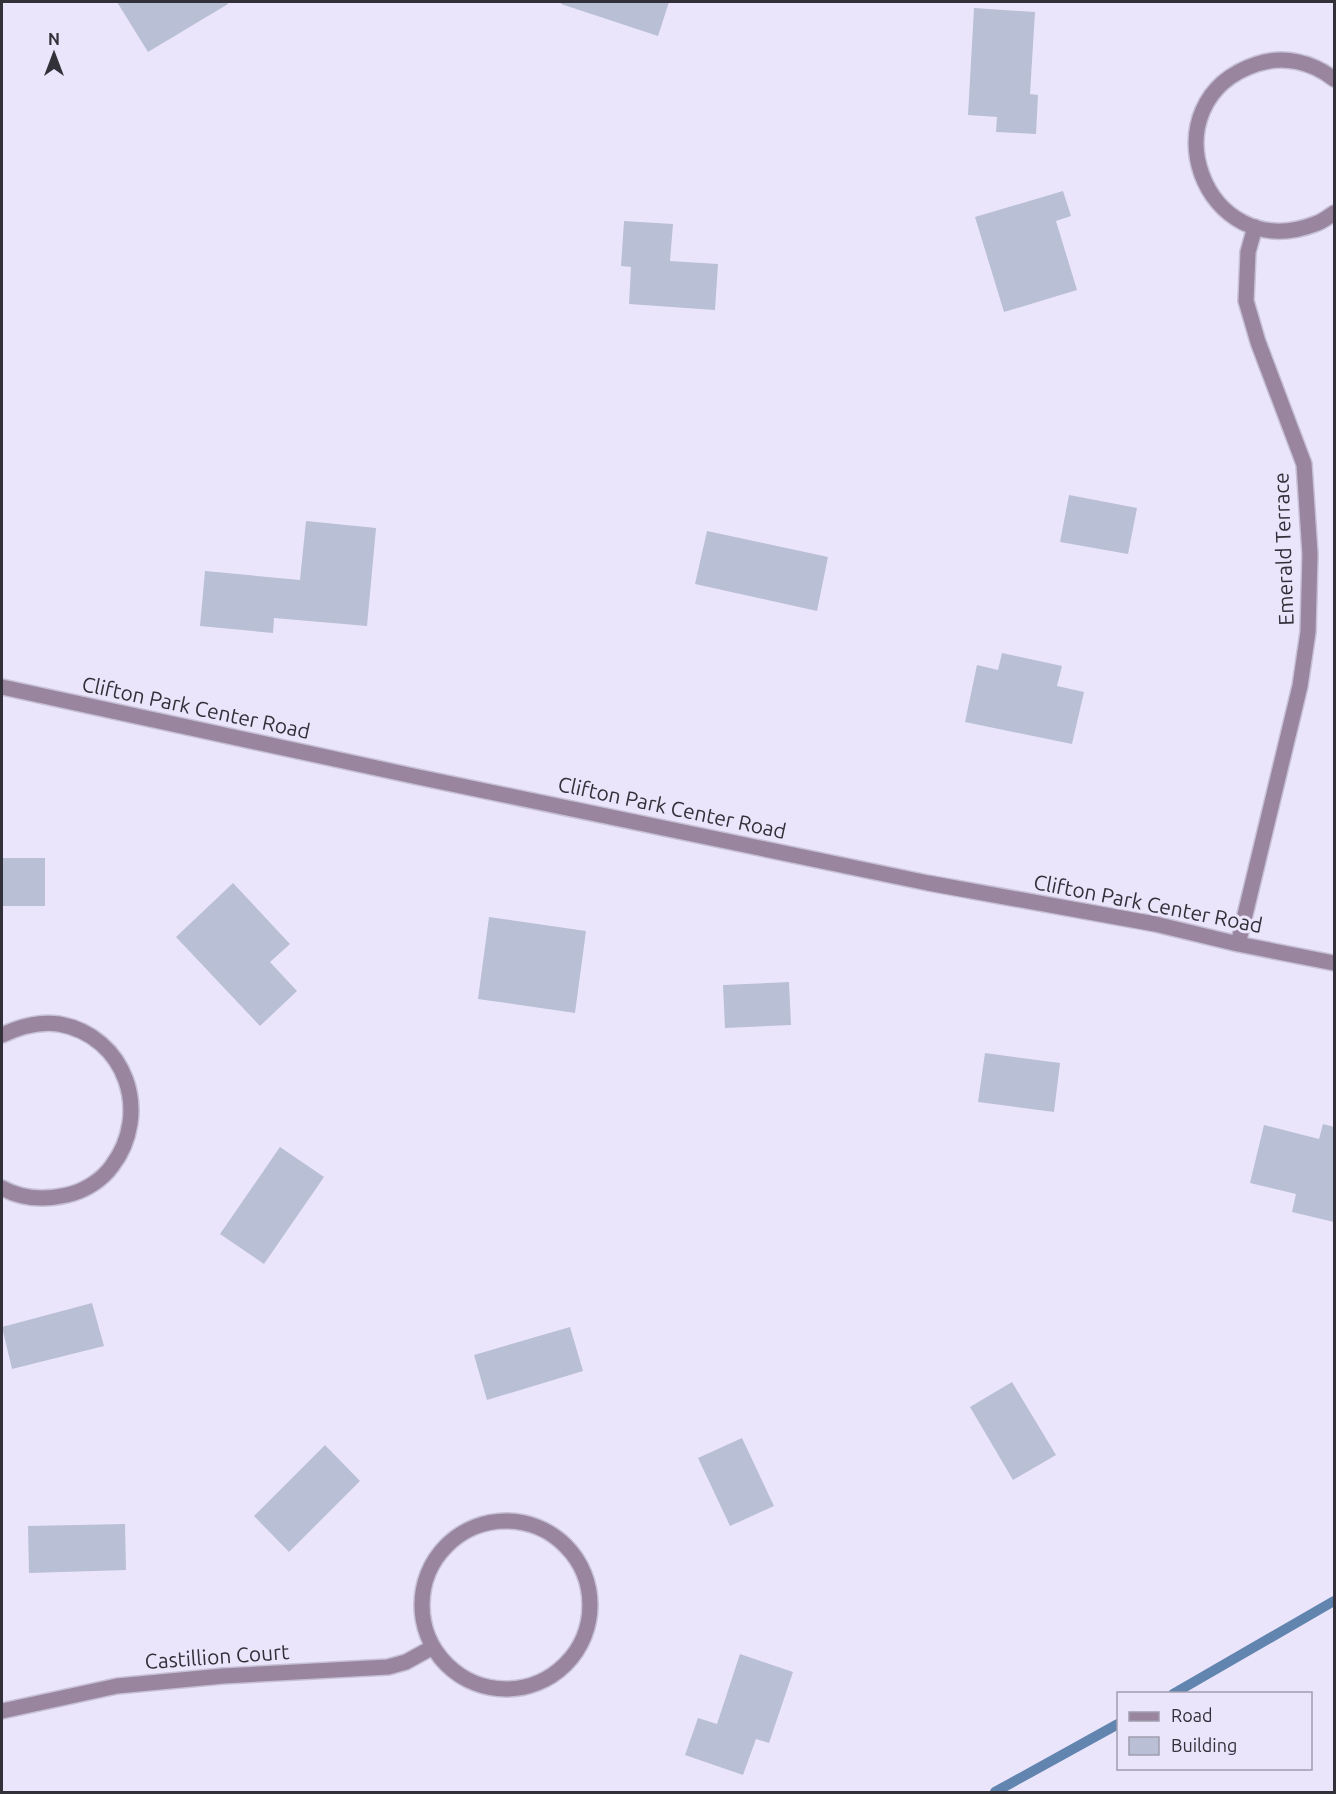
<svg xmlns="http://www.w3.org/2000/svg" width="1336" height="1794" font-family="Ubuntu,sans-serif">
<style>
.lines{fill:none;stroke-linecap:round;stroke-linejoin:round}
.stream{stroke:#6285b0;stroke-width:10}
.building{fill:#b9bfd5}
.minor-casing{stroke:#c6c1d5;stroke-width:18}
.minor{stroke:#9a859f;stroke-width:15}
.labels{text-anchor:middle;stroke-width:6;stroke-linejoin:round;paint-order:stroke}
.street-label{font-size:21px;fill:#323038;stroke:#ebe5fc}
</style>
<rect width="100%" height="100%" fill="#ebe5fc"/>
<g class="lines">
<path class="stream" d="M 1173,1694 L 1334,1601
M 995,1792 L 1118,1724"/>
</g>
<path class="building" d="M 117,2 L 227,2 L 228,4 L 148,52 Z
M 562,2 L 669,2 L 658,36 L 561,4 Z
M 974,8 L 1035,12 L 1030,94 L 1038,95 L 1036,134 L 996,132 L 997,117 L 968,115 Z
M 1063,191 L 1071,216 L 1056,221 L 1077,290 L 1004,312 L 975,217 Z
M 624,221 L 673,224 L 670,261 L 718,264 L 715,310 L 629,304 L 631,267 L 621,266 Z
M 1069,495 L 1137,508 L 1128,554 L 1060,542 Z
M 306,521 L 376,528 L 367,626 L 274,618 L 273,633 L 200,626 L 205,571 L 300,580 Z
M 707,531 L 828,557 L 817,611 L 695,584 Z
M 1002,653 L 1062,666 L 1057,686 L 1084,692 L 1072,744 L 965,722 L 977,665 L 998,670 Z
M 2,858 L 45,858 L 45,906 L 2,906 Z
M 233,883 L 290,944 L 270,962 L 297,991 L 260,1026 L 176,937 Z
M 489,917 L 586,931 L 575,1013 L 478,999 Z
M 789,982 L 791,1025 L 725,1028 L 723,985 Z
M 985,1053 L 1060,1063 L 1054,1112 L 978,1102 Z
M 1323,1124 L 1334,1127 L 1334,1222 L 1292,1212 L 1296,1194 L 1250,1183 L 1264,1125 L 1319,1139 Z
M 280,1147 L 324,1177 L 264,1264 L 220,1234 Z
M 92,1303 L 104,1346 L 12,1369 L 2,1327 Z
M 570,1327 L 583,1371 L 487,1400 L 474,1355 Z
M 1012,1382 L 1056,1455 L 1013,1480 L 970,1407 Z
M 742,1438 L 774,1506 L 730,1526 L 698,1458 Z
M 325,1445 L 360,1481 L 289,1552 L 254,1516 Z
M 125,1524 L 126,1570 L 29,1573 L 28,1526 Z
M 740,1654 L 793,1672 L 769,1743 L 756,1739 L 743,1775 L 685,1755 L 698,1718 L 717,1724 Z"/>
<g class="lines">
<g class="minor-casing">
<path id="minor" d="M 1334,79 C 1312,62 1284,55 1257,64 C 1144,101 1203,267 1315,224 C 1322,222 1328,217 1334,213
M 2,687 L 418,777 L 928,883 L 1155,924 L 1238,944 L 1334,963
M 1238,944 L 1300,686 L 1308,632 L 1310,554 L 1304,464 L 1258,342 L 1246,301 L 1248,252 L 1255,227
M 2,1035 C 19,1027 39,1021 59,1024 C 126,1036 152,1113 112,1166 C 102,1180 85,1191 67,1195 C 45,1200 22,1199 2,1188
M422 1605a84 84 0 1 1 168 0a84 84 0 1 1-168 0Z
M 2,1711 L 117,1686 L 223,1676 L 388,1667 L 406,1662 L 433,1647"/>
</g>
<use href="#minor" class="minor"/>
</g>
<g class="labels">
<g class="street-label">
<text transform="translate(1284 549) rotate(-92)" y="7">Emerald Terrace</text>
<text transform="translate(196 708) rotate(12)" y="7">Clifton Park Center Road</text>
<text transform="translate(672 808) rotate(12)" y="7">Clifton Park Center Road</text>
<text transform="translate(1148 904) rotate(11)" y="7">Clifton Park Center Road</text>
<text transform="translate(217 1657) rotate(-4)" y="7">Castillion Court</text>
</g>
</g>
<rect width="1336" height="1794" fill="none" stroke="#323038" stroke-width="6"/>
<rect x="1117" y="1692" width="195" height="78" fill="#ebe5fc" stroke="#a19dae" stroke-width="1.5"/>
<rect x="1129" y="1712" width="30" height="9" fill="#9a859f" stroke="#a19dae" stroke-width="1.5"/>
<text x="1171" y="1722" font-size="18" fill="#323038">Road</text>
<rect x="1129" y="1737" width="30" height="18" fill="#b9bfd5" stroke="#a19dae" stroke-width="1.5"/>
<text x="1171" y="1752" font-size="18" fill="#323038">Building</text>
<g transform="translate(54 54)" stroke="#ebe5fc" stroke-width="4.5" paint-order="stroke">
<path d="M0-4.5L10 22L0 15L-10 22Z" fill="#323038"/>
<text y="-9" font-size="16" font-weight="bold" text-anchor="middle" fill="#323038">N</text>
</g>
</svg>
